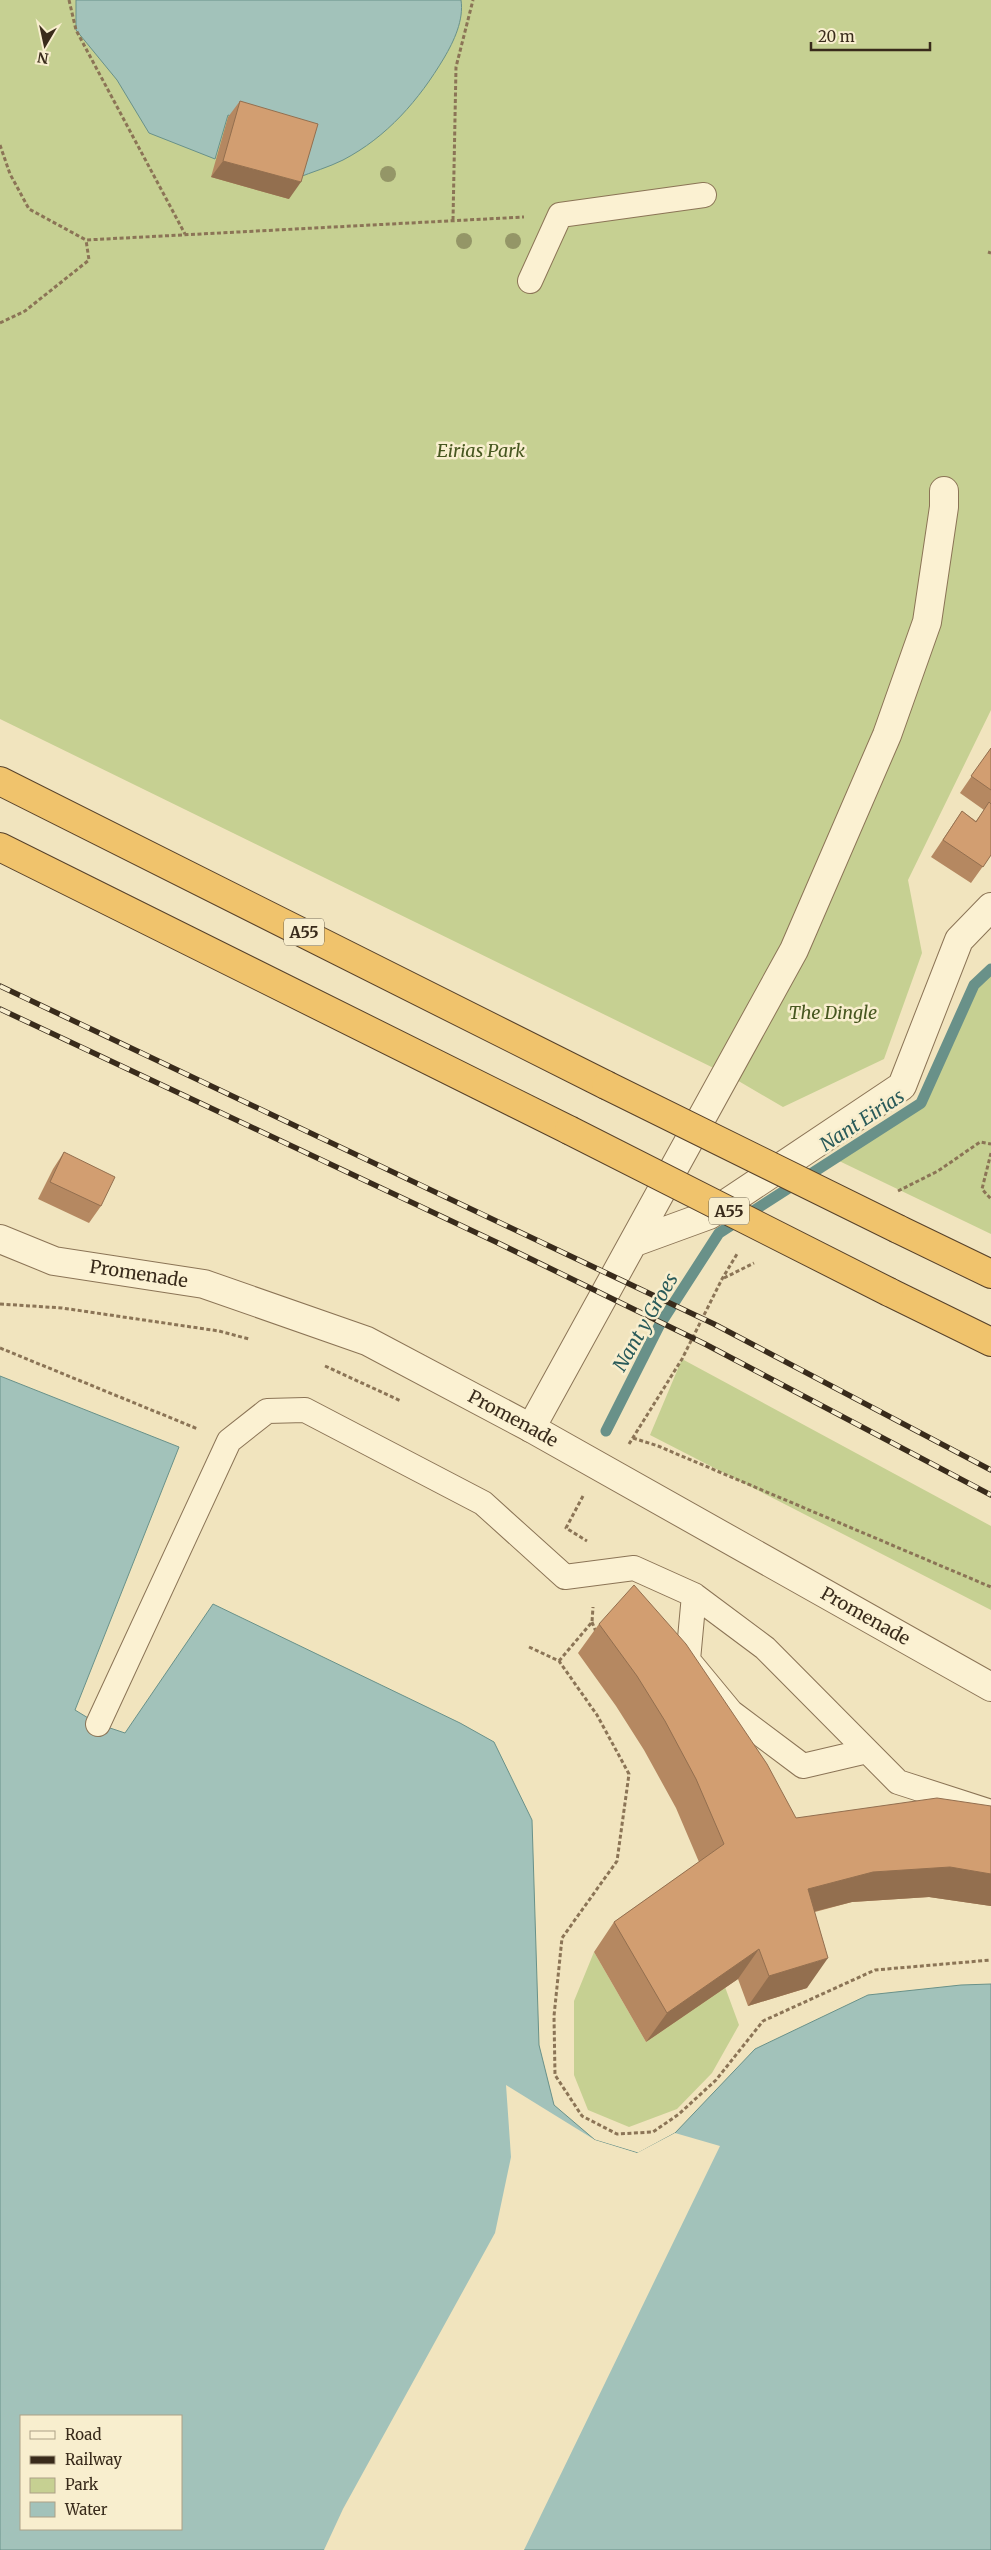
<svg xmlns="http://www.w3.org/2000/svg" width="991" height="2550" font-family="Merriweather,serif">
<style>
.green{fill:#c6d092}
.water{fill:#a2c2ba;stroke:#699189;fill-rule:evenodd}
.pier{fill:#f1e4be}
.lines{fill:none;stroke-linecap:round;stroke-linejoin:round}
.stream{stroke:#699189;stroke-width:11}
.service-casing{stroke:#8b7456;stroke-width:26}
.minor-casing{stroke:#8b7456;stroke-width:30}
.tertiary-casing{stroke:#8b7456;stroke-width:30}
.trunk-casing{stroke:#58422a;stroke-width:30}
.path{stroke:#8b7456;stroke-width:3;stroke-dasharray:4 2.5;stroke-linecap:butt}
.service{stroke:#fbf1d2;stroke-width:24}
.minor{stroke:#fbf1d2;stroke-width:28}
.tertiary{stroke:#fbf1d2;stroke-width:28}
.trunk{stroke:#f0c36c;stroke-width:28}
.rail-casing{stroke:#392b1b;stroke-width:5.5}
.rail{stroke:#f8eece;stroke-width:4;stroke-dasharray:11;stroke-linecap:butt}
.trunk-bridge-casing{stroke:#58422a;stroke-width:30;stroke-linecap:butt}
.trunk-bridge{stroke:#f0c36c;stroke-width:28}
.tree{fill:#949667}
.wall{fill:#b58861}
.shaded-wall{fill:#936f4f}
.building{fill:#d29e71;stroke:#936f4f}
.labels{text-anchor:middle;stroke-width:5;stroke-linejoin:round;paint-order:stroke}
.shield{fill:#f8eece;stroke:#726651;stroke-width:1}
.shield-label{font-size:16px;font-weight:bold;fill:#392b1b}
.park-label{font-size:18px;font-style:italic;fill:#475720;stroke:#f8eece}
.street-label{font-size:18px;fill:#392b1b;stroke:#f8eece}
.water-label{font-size:19px;font-style:italic;fill:#295a59;stroke:#f8eece}
</style>
<rect width="100%" height="100%" fill="#f1e4be"/>
<path class="green" d="M 0,0 L 991,0 L 991,710 L 908,880 L 922,953 L 884,1059 L 783,1107 L 730,1076 L 0,719 Z
M 991,969 L 991,1234 L 835,1159 L 921,1103 L 974,985 Z
M 682,1359 L 991,1526 L 991,1610 L 650,1435 Z
M 594,1952 L 646,2042 L 725,1987 L 739,2025 L 712,2073 L 677,2109 L 629,2127 L 588,2110 L 574,2075 L 574,2001 Z"/>
<path class="water" d="M 76,0 L 461,0 C 464,20 454,41 444,58 C 419,100 387,137 343,160 C 329,167 312,172 297,178 L 307,140 L 228,115 L 215,159 L 149,133 L 117,80 L 76,30 Z
M 0,1376 L 179,1447 L 75,1710 L 98,1724 L 125,1733 L 213,1604 L 460,1723 L 494,1742 L 532,1820 L 539,2045 L 554,2105 L 595,2140 L 638,2153 L 675,2133 L 755,2049 L 868,1995 L 961,1985 L 991,1984 L 991,2550 L 0,2550 ZM 21,2416 L 181,2416 L 181,2529 L 21,2529 Z"/>
<path class="pier" d="M 506,2085 L 595,2140 L 637,2153 L 675,2133 L 720,2146 L 524,2550 L 324,2550 L 343,2509 L 495,2233 L 511,2157 Z"/>
<g class="lines">
<path class="stream" d="M 606,1431 L 659,1326 L 719,1233 L 921,1103 L 974,985 L 991,969"/>
<g class="service-casing">
<path id="service" d="M 530,281 L 560,215 L 704,195
M 694,1595 L 688,1660 L 731,1712 L 803,1766 L 867,1751
M 98,1724 L 229,1441 L 267,1411 L 305,1410 L 483,1503 L 565,1577 L 634,1568 L 694,1595 L 765,1648 L 898,1782 L 991,1812"/>
</g>
<g class="minor-casing">
<path id="minor" d="M 635,1242 L 709,1215 L 902,1086 L 959,940 L 991,907
M 531,1428 L 794,950 L 887,735 L 927,622 L 944,507 L 944,491"/>
</g>
<g class="tertiary-casing">
<g id="tertiary">
<path id="s1" d="M 0,1239 L 54,1261 L 204,1284 L 367,1341 L 531,1428 L 991,1687"/>
</g>
</g>
<g class="trunk-casing">
<path id="trunk" d="M 0,781 L 606,1085
M 0,847 L 569,1130
M 898,1229 L 991,1274
M 889,1292 L 991,1342"/>
</g>
<path class="path" d="M 69,0 L 76,30 L 185,234
M 0,145 L 10,174 L 29,209 L 86,240 L 524,217
M 453,220 L 456,67 L 473,0
M 988,252 L 991,253
M 0,323 L 25,311 L 89,260 L 86,240
M 991,1153 L 982,1189 L 991,1199
M 898,1191 L 938,1171 L 980,1142 L 991,1144
M 724,1278 L 754,1263
M 0,1304 L 62,1308 L 219,1331 L 249,1339
M 0,1348 L 198,1429
M 325,1366 L 401,1401
M 633,1438 L 658,1446 L 991,1587
M 629,1444 L 682,1359 L 722,1279 L 737,1254
M 583,1496 L 566,1528 L 587,1541
M 592,1622 L 596,1632
M 529,1647 L 559,1661 L 597,1715 L 629,1774 L 617,1861 L 562,1938 L 554,2016 L 555,2075 L 582,2116 L 617,2134 L 653,2132 L 679,2114 L 716,2080 L 763,2021 L 875,1970 L 991,1960
M 559,1661 L 592,1622 L 593,1607"/>
<use href="#service" class="service"/>
<use href="#minor" class="minor"/>
<use href="#tertiary" class="tertiary"/>
<use href="#trunk" class="trunk"/>
<g class="rail-casing">
<path id="rail" d="M 0,986 L 714,1324 L 991,1470
M 0,1009 L 496,1242 L 705,1344 L 991,1495"/>
</g>
<use href="#rail" class="rail"/>
<g class="trunk-bridge-casing">
<path id="trunk-bridge" d="M 606,1085 L 898,1229
M 569,1130 L 889,1292"/>
</g>
<use href="#trunk-bridge" class="trunk-bridge"/>
</g>
<g class="tree">
<circle cx="388" cy="174" r="8"/>
<circle cx="464" cy="241" r="8"/>
<circle cx="513" cy="241" r="8"/>
</g>
<path class="wall" d="M 240,101 L 289,199 L 211,177 L 228,117 Z
M 991,748 L 991,855 L 971,883 L 931,857 L 962,811 L 976,821 L 984,810 L 960,793 Z
M 64,1152 L 101,1206 L 89,1223 L 38,1199 L 53,1169 Z
M 599,1624 L 796,1818 L 991,1806 L 991,1906 L 929,1897 L 852,1902 L 815,1912 L 807,1988 L 748,2006 L 738,1979 L 646,2042 L 594,1952 L 614,1922 L 699,1862 L 676,1808 L 644,1750 L 616,1706 L 578,1653 Z"/>
<path class="shaded-wall" d="M 223,161 L 301,182 L 289,199 L 211,177 Z
M 950,1867 L 991,1874 L 991,1906 L 929,1897 L 852,1902 L 788,1918 L 808,1889 L 873,1872 Z
M 759,1949 L 738,1979 L 646,2042 L 667,2013 Z
M 828,1958 L 807,1988 L 748,2006 L 769,1976 Z"/>
<path class="building" d="M 240,101 L 318,124 L 301,182 L 223,161 Z
M 991,748 L 991,790 L 971,776 Z
M 989,802 L 991,804 L 991,855 L 983,867 L 943,840 L 962,811 L 976,822 Z
M 64,1152 L 115,1177 L 101,1206 L 50,1182 Z
M 634,1585 L 686,1644 L 767,1764 L 796,1818 L 937,1798 L 991,1806 L 991,1874 L 950,1867 L 873,1872 L 808,1889 L 828,1958 L 769,1976 L 759,1949 L 667,2013 L 614,1922 L 724,1844 L 696,1779 L 665,1721 L 637,1676 L 599,1624 Z"/>
<g class="labels">
<g class="shield">
<rect x="284" y="918.5" width="40" height="27" rx="4"/>
<rect x="709" y="1197.5" width="40" height="27" rx="4"/>
</g>
<g class="shield-label">
<text x="304" y="938">A55</text>
<text x="729" y="1217">A55</text>
</g>
<g class="park-label">
<text x="481" y="457">Eirias Park</text>
<text x="833" y="1019">The Dingle</text>
</g>
<g class="street-label">
<text dy="6" stroke="none"><textPath href="#s1" startOffset="144">Promenade</textPath></text>
<text dy="6" stroke="none"><textPath href="#s1" startOffset="548">Promenade</textPath></text>
<text dy="6" stroke="none"><textPath href="#s1" startOffset="952">Promenade</textPath></text>
</g>
<g class="water-label">
<text transform="translate(862 1120) rotate(-33)" y="7">Nant Eirias</text>
<text transform="translate(645 1322) rotate(-60)" y="7">Nant y Groes</text>
</g>
</g>
<rect x="20" y="2415" width="162" height="115" fill="#f8eece" stroke="#aca086"/>
<rect x="30" y="2431" width="25" height="8" fill="#fbf1d2" stroke="#aca086"/>
<text x="65" y="2440" font-size="15" fill="#392b1b">Road</text>
<rect x="30" y="2456" width="25" height="8" fill="#392b1b" stroke="#aca086"/>
<text x="65" y="2465" font-size="15" fill="#392b1b">Railway</text>
<rect x="30" y="2478" width="25" height="15" fill="#c6d092" stroke="#aca086"/>
<text x="65" y="2490" font-size="15" fill="#392b1b">Park</text>
<rect x="30" y="2502" width="25" height="15" fill="#a2c2ba" stroke="#aca086"/>
<text x="65" y="2515" font-size="15" fill="#392b1b">Water</text>
<g transform="translate(45 45) rotate(189)" stroke="#f8eece" stroke-width="4" paint-order="stroke">
<path d="M0-4L9 19L0 12L-9 19Z" fill="#392b1b"/>
<text y="-8" font-size="14" font-weight="bold" text-anchor="middle" fill="#392b1b">N</text>
</g>
<path d="M811 42v8h119v-8" fill="none" stroke="#392b1b" stroke-width="2.5"/>
<text x="818" y="42" font-size="15" fill="#392b1b" stroke="#f8eece" stroke-width="4" paint-order="stroke">20 m</text>
</svg>
